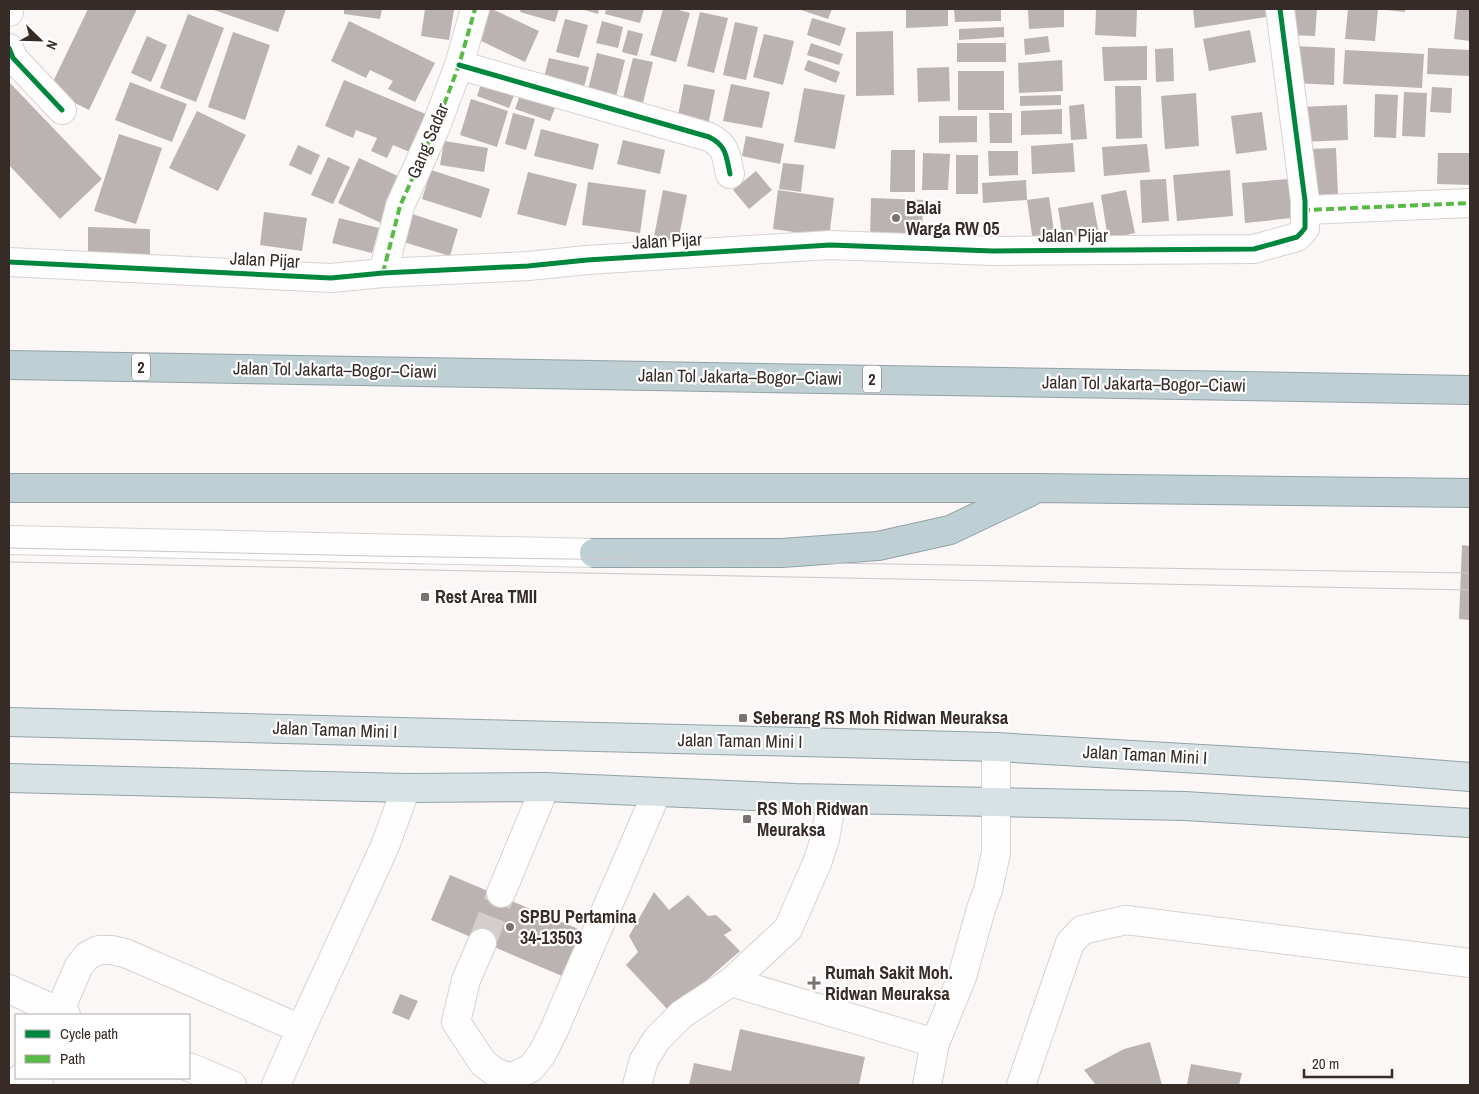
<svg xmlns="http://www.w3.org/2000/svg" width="1479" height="1094" font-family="'Archivo Narrow',sans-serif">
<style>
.building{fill:#bab3b1}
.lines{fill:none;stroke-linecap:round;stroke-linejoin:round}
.minor-tunnel{stroke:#d3cecd;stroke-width:28;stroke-dasharray:28 14;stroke-linecap:butt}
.minor-casing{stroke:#d9d2cf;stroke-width:30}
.major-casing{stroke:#92a2a6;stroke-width:30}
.highway-casing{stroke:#92a2a6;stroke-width:30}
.minor{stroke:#fefefe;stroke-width:28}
.major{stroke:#d8e2e4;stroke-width:28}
.highway{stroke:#bed0d3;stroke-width:28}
.tram{stroke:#cac8c8;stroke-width:1}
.quiet{stroke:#58b947;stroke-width:4;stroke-dasharray:8 4;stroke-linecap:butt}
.cycleway-casing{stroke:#fff;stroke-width:8}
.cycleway{stroke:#00873e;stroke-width:5}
.poi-dot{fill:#7b726f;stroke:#fff;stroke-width:2}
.labels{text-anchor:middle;stroke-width:4.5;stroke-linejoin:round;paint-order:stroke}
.shield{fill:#fff;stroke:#736b68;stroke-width:1}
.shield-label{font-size:16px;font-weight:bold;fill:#372b27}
.street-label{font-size:18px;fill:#372b27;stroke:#fff}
.poi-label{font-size:18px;font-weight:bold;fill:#372b27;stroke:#fff;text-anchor:start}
</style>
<rect width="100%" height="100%" fill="#faf7f6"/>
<path class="building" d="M 88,9 L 137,9 L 89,110 L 49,90 Z
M 211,9 L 286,9 L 278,32 Z
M 344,9 L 382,9 L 380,19 L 344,14 Z
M 425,9 L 454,10 L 449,40 L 421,36 Z
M 487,9 L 492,9 L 539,31 L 525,62 L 473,37 Z
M 521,9 L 559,9 L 555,22 L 520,12 Z
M 581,9 L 599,9 L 598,14 Z
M 606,9 L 644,9 L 640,23 L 605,14 Z
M 663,9 L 675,9 L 690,13 L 676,62 L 650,55 Z
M 798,9 L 832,9 L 828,19 Z
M 906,9 L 948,9 L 948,26 L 906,28 Z
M 954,9 L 1001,9 L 1001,21 L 955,22 Z
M 1028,9 L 1064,9 L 1064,27 L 1029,29 Z
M 1096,9 L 1137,9 L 1136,37 L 1095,35 Z
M 1193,9 L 1265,9 L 1266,17 L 1195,28 Z
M 1288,9 L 1317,9 L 1315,36 L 1286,35 Z
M 1348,9 L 1378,9 L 1375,41 L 1345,39 Z
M 1386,9 L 1405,9 L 1405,12 L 1386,10 Z
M 1457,9 L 1470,9 L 1470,41 L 1454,39 Z
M 700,12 L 728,18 L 714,73 L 687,66 Z
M 188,14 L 224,28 L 196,102 L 160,88 Z
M 812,18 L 846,28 L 840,46 L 807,35 Z
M 565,19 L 588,25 L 579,58 L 556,52 Z
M 349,21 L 435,63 L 415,102 L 388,89 L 393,81 L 370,70 L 366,78 L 331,61 Z
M 602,21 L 623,27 L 618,48 L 596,43 Z
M 735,22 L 758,27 L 746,80 L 723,75 Z
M 1004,27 L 1004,37 L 959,40 L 959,29 Z
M 628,30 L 643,34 L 637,56 L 622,52 Z
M 1250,30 L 1256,62 L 1209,71 L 1203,39 Z
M 893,31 L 894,95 L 856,96 L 856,32 Z
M 233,32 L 270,45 L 245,120 L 208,107 Z
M 764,34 L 794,41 L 783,85 L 753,77 Z
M 147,36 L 167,45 L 151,82 L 131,73 Z
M 1048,36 L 1050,52 L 1025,55 L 1024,39 Z
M 811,43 L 843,54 L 839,65 L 807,55 Z
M 957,43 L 1006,43 L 1006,62 L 957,62 Z
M 1147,46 L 1147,80 L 1104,81 L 1102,47 Z
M 1295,46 L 1335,48 L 1334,85 L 1293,83 Z
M 1173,48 L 1174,81 L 1156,82 L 1155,49 Z
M 1428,48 L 1470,50 L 1470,76 L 1427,74 Z
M 1345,50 L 1424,54 L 1422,88 L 1343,84 Z
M 597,53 L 625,60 L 615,101 L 587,94 Z
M 549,58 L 589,67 L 584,87 L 544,77 Z
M 633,58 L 653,62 L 641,111 L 621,106 Z
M 808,60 L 840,72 L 836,83 L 804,70 Z
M 1062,60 L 1063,91 L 1019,93 L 1018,63 Z
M 949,67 L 950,101 L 918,102 L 917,68 Z
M 958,71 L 1004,71 L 1004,110 L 958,110 Z
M 484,75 L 517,88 L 509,108 L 477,96 Z
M 344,80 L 428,115 L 412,153 L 393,145 L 387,158 L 371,151 L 377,138 L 356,130 L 353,138 L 325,126 Z
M 9,82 L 102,179 L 60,219 L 9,165 Z
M 130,82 L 187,104 L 172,142 L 115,120 Z
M 684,84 L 715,90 L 708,126 L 677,121 Z
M 731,84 L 770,92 L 762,128 L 723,121 Z
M 1115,86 L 1141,86 L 1142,138 L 1116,139 Z
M 1432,87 L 1452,88 L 1451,113 L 1430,112 Z
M 804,88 L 845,95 L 835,149 L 794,142 Z
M 1404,92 L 1427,93 L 1425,137 L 1402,136 Z
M 1196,93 L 1199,146 L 1165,149 L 1161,96 Z
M 1375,94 L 1398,95 L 1396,138 L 1374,137 Z
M 520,95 L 555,108 L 550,121 L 515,109 Z
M 1061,95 L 1061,105 L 1020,106 L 1020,96 Z
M 471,99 L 508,111 L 497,147 L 460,135 Z
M 1084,104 L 1087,139 L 1071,140 L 1069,106 Z
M 1347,105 L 1348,140 L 1301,142 L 1300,107 Z
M 1062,109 L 1062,134 L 1021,135 L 1021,111 Z
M 197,111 L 246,135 L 218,191 L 169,168 Z
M 1262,112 L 1267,150 L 1236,154 L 1231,116 Z
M 513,113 L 535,119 L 526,150 L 505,144 Z
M 989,113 L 1012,113 L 1012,143 L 990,143 Z
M 939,116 L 977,116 L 977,142 L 939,143 Z
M 541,129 L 599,144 L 593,170 L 534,156 Z
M 119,134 L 162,148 L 136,224 L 94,211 Z
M 746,136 L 784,144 L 780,164 L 742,156 Z
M 623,140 L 665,150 L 660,174 L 617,164 Z
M 444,141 L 488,148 L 484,172 L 440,165 Z
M 1073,143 L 1075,172 L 1032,174 L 1031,146 Z
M 1147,144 L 1150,172 L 1104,176 L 1102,147 Z
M 298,145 L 320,155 L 311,175 L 289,165 Z
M 1336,148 L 1338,195 L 1310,197 L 1308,149 Z
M 891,150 L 915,150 L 915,192 L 890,192 Z
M 988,151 L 1018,151 L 1018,175 L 989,176 Z
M 923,153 L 950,154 L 948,190 L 922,190 Z
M 1438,153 L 1470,153 L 1470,185 L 1437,184 Z
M 956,155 L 978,155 L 978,194 L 956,194 Z
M 328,157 L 350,167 L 333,204 L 311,195 Z
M 359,158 L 402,178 L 381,223 L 338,203 Z
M 783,163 L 804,165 L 801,192 L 779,189 Z
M 431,170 L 490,189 L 481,218 L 422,199 Z
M 1230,170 L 1233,216 L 1177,221 L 1173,175 Z
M 756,171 L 772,190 L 749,209 L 733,190 Z
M 528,172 L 577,184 L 566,226 L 517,214 Z
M 1166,179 L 1169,221 L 1142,223 L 1140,180 Z
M 1289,179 L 1292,218 L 1245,223 L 1242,183 Z
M 1026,180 L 1027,200 L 1049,197 L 1055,238 L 1033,242 L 1027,200 L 983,203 L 982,183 Z
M 588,182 L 646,190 L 640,233 L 582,225 Z
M 663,190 L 687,195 L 677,247 L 653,242 Z
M 778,190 L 834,198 L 829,237 L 773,229 Z
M 1126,190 L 1135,233 L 1108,239 L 1101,195 Z
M 871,198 L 923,200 L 922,238 L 870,237 Z
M 1093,202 L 1099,234 L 1063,240 L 1058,208 Z
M 264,212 L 307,218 L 302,251 L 260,245 Z
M 409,213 L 458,229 L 450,256 L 400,241 Z
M 339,218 L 379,228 L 372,253 L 332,243 Z
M 88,227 L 150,229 L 150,257 L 88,256 Z
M 1462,545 L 1470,546 L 1470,620 L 1459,619 Z
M 450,875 L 588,933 L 569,979 L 431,920 Z
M 654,892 L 669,910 L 688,895 L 708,916 L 716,915 L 732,930 L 724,935 L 740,951 L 670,1012 L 626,965 L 638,952 L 629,936 Z
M 400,994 L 418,1001 L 409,1020 L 392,1013 Z
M 740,1029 L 865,1057 L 859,1085 L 689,1085 L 694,1063 L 731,1071 Z
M 1150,1042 L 1162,1085 L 1096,1085 L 1084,1070 L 1124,1049 Z
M 1191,1064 L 1242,1073 L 1239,1085 L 1187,1085 Z"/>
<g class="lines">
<path class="minor-tunnel" d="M 482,943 L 501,893"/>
<g class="minor-casing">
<path id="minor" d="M 9,12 L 9,9
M 9,48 L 13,58 L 62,110
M 459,65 L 709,137 C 727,146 726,156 730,174
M 1306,210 L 1470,203
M 9,262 L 331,278 L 383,273 L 528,266 L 587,260 L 830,245 L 993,251 L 1254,249 L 1297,237 L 1301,233 L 1305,228 L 1305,201 L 1280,9
M 383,273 L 400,206 L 436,126 L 459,65 L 475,9
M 9,540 L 594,553
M 501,893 L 545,787
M 482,943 L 466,980 L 456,1022 L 483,1063 L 495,1072 L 511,1078 L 531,1068 L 542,1054 L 554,1030 L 657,792
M 731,982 L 935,1043
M 9,989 L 66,1015
M 59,1012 L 79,966 L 87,956 L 99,950 L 111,950 L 125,953 L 301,1029
M 189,1067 L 232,1085
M 21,1078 L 39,1085
M 276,1085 L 301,1029 L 385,846 L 406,788
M 637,1085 L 644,1060 L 657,1039 L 682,1014 L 731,982 L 788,929 L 817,863 L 825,839 L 832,799
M 927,1085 L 935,1043 L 962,977 L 981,909 L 988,890 L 996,853 L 996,747
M 1021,1085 L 1070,943 L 1082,930 L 1126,920 L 1470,963"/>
</g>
<g class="major-casing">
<path id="major" d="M 9,722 L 996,747 L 1355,768 L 1470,777
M 9,778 L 406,788 L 545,787 L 796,798 L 1185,806 L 1470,823"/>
</g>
<g class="highway-casing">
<path id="highway" d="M 9,365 L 1470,390
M 9,488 L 1039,488 L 1470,493
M 594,553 L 782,553 L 878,546 L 950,530 L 1030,492"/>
</g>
<use href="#minor" class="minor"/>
<use href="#major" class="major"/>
<use href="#highway" class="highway"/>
<path class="tram" d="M 9,548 L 374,556 L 1470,573
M 9,562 L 1470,590"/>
<path class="quiet" d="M 1306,214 L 1306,210 L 1470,203
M 383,273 L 400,206 L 436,126 L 459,65 L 475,9"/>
<g class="cycleway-casing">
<path id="cycleway" d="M 9,48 L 13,58 L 62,110
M 459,65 L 709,137 C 727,146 726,156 730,174
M 9,262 L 331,278 L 383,273 L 528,266 L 587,260 L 830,245 L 993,251 L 1254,249 L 1297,237 L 1301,233 L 1305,228 L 1305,201 L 1280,9"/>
</g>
<use href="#cycleway" class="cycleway"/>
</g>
<g class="poi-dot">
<circle cx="896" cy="218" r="5"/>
<rect x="420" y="592" width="10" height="10" rx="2.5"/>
<rect x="738" y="713" width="10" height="10" rx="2.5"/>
<rect x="742" y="814" width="10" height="10" rx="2.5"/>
<circle cx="510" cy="927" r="5"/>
<path d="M811.5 975.5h5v5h5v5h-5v5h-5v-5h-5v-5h5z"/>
</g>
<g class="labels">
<g class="shield">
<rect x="132" y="353.5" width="18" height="27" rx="4"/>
<rect x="863" y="365.5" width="18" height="27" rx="4"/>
</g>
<g class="shield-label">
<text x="141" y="373">2</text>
<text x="872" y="385">2</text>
</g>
<g class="street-label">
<text transform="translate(428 141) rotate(-67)" y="6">Gang Sadar</text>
<text x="1073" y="242">Jalan Pijar</text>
<text transform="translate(667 241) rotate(-3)" y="6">Jalan Pijar</text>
<text transform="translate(265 260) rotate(3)" y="6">Jalan Pijar</text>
<text transform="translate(335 370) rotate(1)" y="6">Jalan Tol Jakarta–Bogor–Ciawi</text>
<text transform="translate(740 377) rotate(1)" y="6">Jalan Tol Jakarta–Bogor–Ciawi</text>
<text transform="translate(1144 384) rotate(1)" y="6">Jalan Tol Jakarta–Bogor–Ciawi</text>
<text transform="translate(335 730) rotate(2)" y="6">Jalan Taman Mini I</text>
<text transform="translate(740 741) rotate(1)" y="6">Jalan Taman Mini I</text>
<text transform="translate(1145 755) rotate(3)" y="6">Jalan Taman Mini I</text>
</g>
<g class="poi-label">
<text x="906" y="214">Balai<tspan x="906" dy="21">Warga RW 05</tspan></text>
<text x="435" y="603">Rest Area TMII</text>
<text x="753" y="724">Seberang RS Moh Ridwan Meuraksa</text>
<text x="757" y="815">RS Moh Ridwan<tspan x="757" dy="21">Meuraksa</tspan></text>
<text x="520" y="923">SPBU Pertamina<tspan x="520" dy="21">34-13503</tspan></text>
<text x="825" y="979">Rumah Sakit Moh.<tspan x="825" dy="21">Ridwan Meuraksa</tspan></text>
</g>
</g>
<rect width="1479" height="1094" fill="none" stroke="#372b27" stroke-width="20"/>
<rect x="15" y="1014" width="175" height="65" fill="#ffffff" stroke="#afaaa9"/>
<rect x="25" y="1030" width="25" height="8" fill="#00873e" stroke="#afaaa9"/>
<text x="60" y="1039" font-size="15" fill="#372b27">Cycle path</text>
<rect x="25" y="1055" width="25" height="8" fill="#58b947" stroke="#afaaa9"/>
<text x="60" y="1064" font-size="15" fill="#372b27">Path</text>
<g transform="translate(40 40) rotate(113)" stroke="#ffffff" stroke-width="4" paint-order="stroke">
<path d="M0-4L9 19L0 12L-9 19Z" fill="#372b27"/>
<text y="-8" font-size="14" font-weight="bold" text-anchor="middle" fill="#372b27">N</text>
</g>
<path d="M1304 1069v8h88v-8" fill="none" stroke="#372b27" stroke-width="2.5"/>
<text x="1312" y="1069" font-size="15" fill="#372b27" stroke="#ffffff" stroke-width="4" paint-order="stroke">20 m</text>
</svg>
